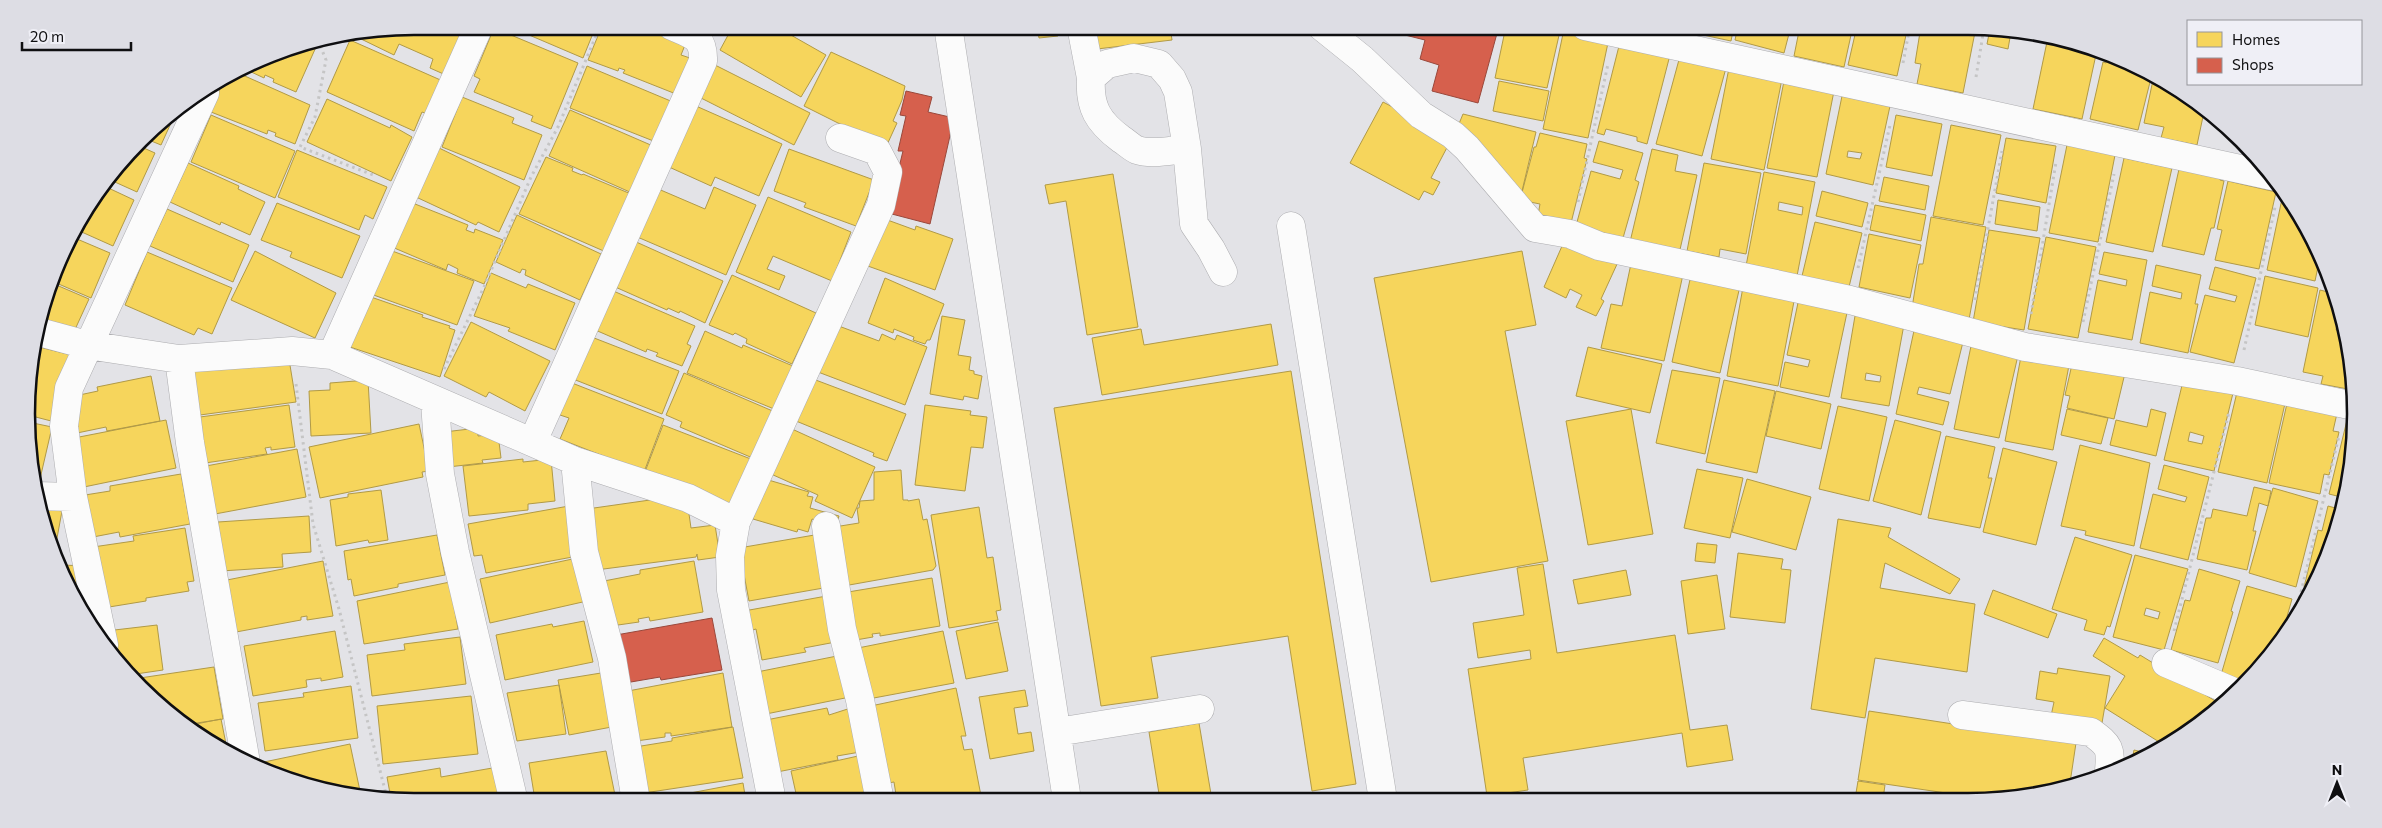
<svg xmlns="http://www.w3.org/2000/svg" width="2382" height="828" font-family="Commissioner,sans-serif">
<style>
.homes{fill:#f6d55c;stroke:#b19a46;fill-rule:evenodd}
.shops{fill:#d6604d;stroke:#9a483b}
.lines{fill:none;stroke-linecap:round;stroke-linejoin:round}
.minor-casing{stroke:#adadb0;stroke-width:29}
.path{stroke:#c5c5c5;stroke-width:3;stroke-dasharray:2.5 4;stroke-linecap:butt}
.minor{stroke:#fbfbfb;stroke-width:28}
.rim{fill:none;stroke:#0f0f11;stroke-width:2.5}
</style>
<rect width="100%" height="100%" fill="#e3e3e7"/>
<path class="homes" d="M 414,26 L 466,26 L 448,76 L 430,68 L 433,59 L 399,44 L 394,55 L 359,38 L 362,31 Z
M 508,26 L 596,26 L 583,58 Z
M 602,26 L 666,26 L 689,35 L 681,55 L 690,58 L 676,94 L 623,73 L 625,70 L 619,68 L 618,71 L 588,60 Z
M 733,26 L 775,26 L 826,55 L 801,97 L 720,50 Z
M 1037,26 L 1057,26 L 1058,36 L 1039,38 Z
M 1094,26 L 1170,26 L 1172,40 L 1097,49 Z
M 1506,26 L 1541,26 L 1560,31 L 1547,88 L 1495,78 Z
M 1649,26 L 1678,26 L 1677,32 Z
M 1681,26 L 1734,26 L 1731,41 L 1680,30 Z
M 1738,26 L 1791,26 L 1784,53 L 1735,40 Z
M 1800,26 L 1853,26 L 1844,67 L 1794,56 Z
M 1857,26 L 1908,26 L 1897,76 L 1848,65 Z
M 1921,26 L 1976,27 L 1963,93 L 1917,84 L 1921,64 L 1915,63 Z
M 494,28 L 578,63 L 551,129 L 531,121 L 533,116 L 474,92 L 480,79 L 474,76 Z
M 1564,29 L 1609,38 L 1588,138 L 1543,129 Z
M 1990,29 L 2035,35 L 2035,37 L 2011,32 L 2008,49 L 1987,44 Z
M 2048,37 L 2068,39 L 2097,50 L 2082,119 L 2033,109 Z
M 350,40 L 445,82 L 430,115 L 422,112 L 414,131 L 327,92 Z
M 1620,42 L 1670,55 L 1647,144 L 1637,141 L 1637,137 L 1606,129 L 1604,135 L 1597,133 Z
M 306,43 L 316,47 L 296,92 L 273,82 L 274,79 L 265,75 L 264,78 L 245,69 L 266,56 Z
M 831,52 L 905,86 L 902,100 L 893,121 L 897,123 L 886,147 L 804,106 Z
M 2108,54 L 2139,66 L 2152,74 L 2138,130 L 2090,119 L 2103,62 L 2106,63 Z
M 1680,56 L 1726,68 L 1702,156 L 1656,144 Z
M 715,65 L 810,113 L 794,145 L 699,97 Z
M 587,66 L 673,102 L 656,142 L 570,108 Z
M 1729,68 L 1782,79 L 1764,170 L 1711,159 Z
M 238,73 L 310,105 L 295,144 L 275,136 L 276,133 L 268,130 L 267,134 L 211,112 L 222,83 Z
M 2154,75 L 2205,107 L 2197,145 L 2161,138 L 2164,127 L 2144,123 Z
M 1499,81 L 1549,91 L 1543,121 L 1493,111 Z
M 1784,81 L 1834,91 L 1817,177 L 1767,168 Z
M 1842,96 L 1890,106 L 1873,185 L 1826,174 ZM 1848,151 L 1862,153 L 1860,159 L 1847,157 Z
M 462,97 L 514,118 L 512,123 L 542,135 L 524,180 L 442,147 Z
M 327,99 L 390,128 L 391,125 L 412,137 L 391,181 L 307,142 Z
M 1383,102 L 1452,138 L 1431,178 L 1440,182 L 1433,195 L 1424,191 L 1419,200 L 1350,163 Z
M 696,106 L 782,144 L 759,196 L 715,177 L 711,186 L 669,167 Z
M 570,110 L 653,146 L 632,193 L 549,156 Z
M 176,112 L 161,145 L 144,138 L 158,123 Z
M 1463,114 L 1536,132 L 1522,191 L 1507,191 L 1456,131 Z
M 211,115 L 295,151 L 275,198 L 191,162 Z
M 1896,115 L 1942,124 L 1932,176 L 1886,167 Z
M 1951,125 L 2001,135 L 1983,225 L 1933,216 Z
M 1540,133 L 1587,144 L 1584,158 L 1587,159 L 1571,223 L 1538,215 L 1540,204 L 1520,200 L 1534,147 L 1536,147 Z
M 2006,138 L 2056,146 L 2046,203 L 1996,193 Z
M 2068,140 L 2116,150 L 2098,242 L 2049,233 Z
M 1599,141 L 1643,153 L 1635,180 L 1639,182 L 1623,238 L 1574,233 L 1591,171 L 1620,179 L 1623,170 L 1593,162 Z
M 137,145 L 155,153 L 137,192 L 106,178 Z
M 439,148 L 520,187 L 499,232 L 478,222 L 476,225 L 416,197 Z
M 789,149 L 874,180 L 856,226 L 804,207 L 806,203 L 774,191 Z
M 1652,149 L 1678,155 L 1675,171 L 1697,175 L 1679,254 L 1630,242 Z
M 297,150 L 387,187 L 373,219 L 365,215 L 359,230 L 278,197 Z
M 546,157 L 573,168 L 572,171 L 582,175 L 583,174 L 631,194 L 606,252 L 519,214 Z
M 2124,158 L 2172,168 L 2153,252 L 2106,242 Z
M 2181,160 L 2223,169 L 2220,180 L 2224,181 L 2214,228 L 2211,228 L 2204,255 L 2162,246 Z
M 188,163 L 239,186 L 238,189 L 265,202 L 250,235 L 221,222 L 220,225 L 170,202 Z
M 1704,163 L 1761,173 L 1746,254 L 1720,249 L 1719,257 L 1687,251 Z
M 1764,172 L 1815,182 L 1797,276 L 1746,266 ZM 1779,202 L 1803,207 L 1802,215 L 1778,210 Z
M 1113,174 L 1138,327 L 1087,335 L 1066,201 L 1049,204 L 1045,185 Z
M 1884,177 L 1929,186 L 1925,210 L 1879,201 Z
M 2228,181 L 2276,192 L 2259,269 L 2215,260 L 2222,230 L 2217,229 Z
M 102,185 L 134,200 L 113,246 L 75,229 Z
M 714,187 L 756,205 L 726,275 L 635,236 L 656,188 L 705,209 Z
M 1822,191 L 1868,203 L 1862,227 L 1816,216 Z
M 2283,194 L 2304,220 L 2320,257 L 2315,281 L 2267,270 Z
M 768,197 L 851,232 L 832,281 L 773,256 L 767,269 L 785,276 L 779,290 L 736,272 Z
M 1998,200 L 2040,207 L 2037,231 L 1995,224 Z
M 410,202 L 468,225 L 466,230 L 474,233 L 475,229 L 503,240 L 484,284 L 457,273 L 458,269 L 448,264 L 446,270 L 392,247 Z
M 277,203 L 360,236 L 342,278 L 290,257 L 292,252 L 261,240 Z
M 1875,205 L 1926,215 L 1921,241 L 1870,230 Z
M 167,209 L 249,245 L 233,282 L 150,246 Z
M 517,215 L 601,254 L 580,300 L 525,275 L 526,270 L 522,269 L 520,273 L 496,262 Z
M 1931,217 L 1986,227 L 1968,325 L 1912,308 L 1919,264 L 1923,264 Z
M 882,218 L 915,230 L 916,226 L 953,239 L 935,290 L 865,265 Z
M 1815,222 L 1862,233 L 1849,287 L 1802,276 Z
M 1989,230 L 2040,238 L 2024,330 L 1973,322 Z
M 1869,234 L 1921,245 L 1910,298 L 1859,287 Z
M 70,236 L 110,253 L 91,298 L 54,282 Z
M 1566,237 L 1618,262 L 1601,299 L 1604,301 L 1596,316 L 1576,307 L 1582,295 L 1570,289 L 1566,298 L 1544,287 Z
M 2046,237 L 2096,247 L 2078,338 L 2028,329 Z
M 634,241 L 723,281 L 705,323 L 680,311 L 679,313 L 668,308 L 667,310 L 613,286 Z
M 384,248 L 474,281 L 457,325 L 368,293 Z
M 255,251 L 336,293 L 315,338 L 231,300 Z
M 1522,251 L 1536,325 L 1505,331 L 1548,561 L 1431,582 L 1374,278 Z
M 147,252 L 232,288 L 212,334 L 198,328 L 194,335 L 125,305 Z
M 2104,252 L 2147,260 L 2132,340 L 2088,332 L 2098,280 L 2126,286 L 2127,280 L 2099,274 Z
M 1632,259 L 1684,270 L 1664,361 L 1601,348 L 1611,304 L 1622,306 Z
M 2156,265 L 2201,275 L 2195,304 L 2198,304 L 2188,353 L 2140,343 L 2150,292 L 2181,299 L 2182,293 L 2152,286 Z
M 2215,267 L 2256,278 L 2234,363 L 2190,352 L 2205,295 L 2235,302 L 2237,296 L 2209,289 Z
M 2327,272 L 2333,285 L 2325,283 Z
M 491,273 L 526,288 L 528,284 L 575,303 L 555,350 L 508,331 L 510,328 L 474,316 Z
M 732,275 L 816,313 L 792,364 L 746,343 L 747,339 L 735,333 L 733,335 L 709,325 Z
M 1691,275 L 1740,286 L 1720,373 L 1672,362 Z
M 2265,276 L 2318,288 L 2308,337 L 2255,325 Z
M 885,278 L 944,304 L 930,340 L 927,340 L 925,344 L 913,340 L 914,337 L 894,329 L 893,333 L 868,323 Z
M 54,284 L 89,299 L 72,336 L 42,323 Z
M 1743,287 L 1795,296 L 1778,386 L 1727,376 Z
M 611,290 L 695,326 L 687,344 L 691,346 L 682,366 L 656,356 L 658,353 L 647,349 L 646,352 L 593,329 Z
M 2320,290 L 2336,294 L 2343,321 L 2338,320 L 2336,330 L 2343,331 L 2343,325 L 2352,363 L 2348,389 L 2321,384 L 2323,376 L 2303,372 Z
M 368,296 L 423,315 L 422,317 L 450,326 L 449,328 L 455,330 L 440,377 L 350,347 Z
M 1799,298 L 1848,308 L 1829,397 L 1780,387 L 1785,362 L 1808,367 L 1810,360 L 1787,355 Z
M 1856,310 L 1905,319 L 1889,406 L 1841,398 ZM 1866,373 L 1881,376 L 1880,382 L 1865,380 Z
M 942,316 L 965,320 L 958,355 L 971,357 L 969,370 L 974,371 L 974,374 L 982,376 L 978,399 L 964,396 L 963,400 L 930,394 Z
M 471,322 L 550,361 L 525,411 L 489,392 L 486,397 L 444,376 Z
M 1271,324 L 1278,365 L 1102,395 L 1092,338 L 1141,329 L 1144,345 Z
M 836,325 L 879,341 L 882,334 L 895,340 L 897,335 L 927,347 L 905,405 L 818,372 Z
M 1915,326 L 1964,338 L 1950,394 L 1919,387 L 1917,394 L 1949,402 L 1943,425 L 1896,414 Z
M 705,331 L 742,348 L 743,345 L 793,366 L 774,409 L 687,373 Z
M 589,336 L 679,371 L 662,414 L 573,379 Z
M 35,346 L 72,355 L 55,422 L 28,415 L 30,364 Z
M 1971,346 L 2019,351 L 1999,438 L 1954,429 Z
M 1588,347 L 1662,364 L 1650,413 L 1576,396 Z
M 2022,351 L 2070,360 L 2053,450 L 2005,441 Z
M 288,353 L 296,402 L 200,415 L 190,368 Z
M 2073,360 L 2125,373 L 2114,419 L 2067,408 L 2070,396 L 2065,395 Z
M 1672,370 L 1720,378 L 1705,454 L 1656,443 Z
M 1291,371 L 1356,784 L 1312,791 L 1288,636 L 1151,657 L 1158,698 L 1101,706 L 1054,408 Z
M 684,373 L 775,412 L 755,459 L 680,427 L 682,422 L 666,415 Z
M 151,376 L 160,421 L 107,431 L 106,427 L 77,433 L 70,397 L 98,391 L 97,387 Z
M 2184,377 L 2234,389 L 2214,471 L 2164,460 ZM 2190,432 L 2204,436 L 2202,444 L 2188,441 Z
M 813,379 L 906,414 L 887,461 L 873,456 L 874,453 L 796,421 Z
M 368,380 L 371,433 L 311,436 L 309,391 L 330,390 L 330,383 Z
M 1724,380 L 1775,391 L 1757,473 L 1706,462 Z
M 572,383 L 664,419 L 644,472 L 560,439 L 569,418 L 560,415 Z
M 2238,388 L 2286,399 L 2267,483 L 2218,472 Z
M 1776,391 L 1831,404 L 1821,449 L 1766,436 Z
M 2288,399 L 2338,409 L 2333,431 L 2339,432 L 2329,475 L 2324,474 L 2320,494 L 2269,483 Z
M 289,405 L 295,447 L 271,450 L 271,447 L 265,448 L 267,454 L 205,463 L 200,417 Z
M 925,405 L 971,411 L 970,415 L 987,417 L 983,448 L 971,447 L 965,491 L 915,485 Z
M 1838,406 L 1887,417 L 1869,501 L 1819,489 Z
M 1631,409 L 1653,534 L 1588,545 L 1566,421 Z
M 2067,409 L 2108,418 L 2101,444 L 2061,435 Z
M 2151,409 L 2166,413 L 2156,456 L 2110,445 L 2116,420 L 2147,427 Z
M 2349,412 L 2354,414 L 2355,439 L 2345,498 L 2329,494 Z
M 166,420 L 176,468 L 79,488 L 69,439 Z
M 1895,420 L 1941,432 L 1921,515 L 1873,501 Z
M 28,422 L 52,427 L 37,492 L 27,440 Z
M 419,424 L 429,471 L 422,472 L 423,477 L 320,498 L 309,447 Z
M 663,425 L 756,461 L 728,510 L 643,477 Z
M 478,428 L 478,436 L 498,434 L 501,458 L 482,460 L 483,463 L 448,467 L 444,432 Z
M 792,429 L 875,467 L 852,518 L 815,501 L 818,495 L 771,474 Z
M 1946,436 L 1995,447 L 1988,478 L 1992,478 L 1980,528 L 1928,518 Z
M 2080,445 L 2150,463 L 2134,546 L 2085,535 L 2086,531 L 2061,526 Z
M 2003,448 L 2057,462 L 2036,545 L 1983,532 Z
M 297,449 L 306,497 L 215,514 L 206,466 Z
M 523,459 L 523,462 L 551,459 L 555,501 L 528,504 L 528,510 L 469,516 L 463,466 Z
M 2164,465 L 2209,477 L 2188,560 L 2140,548 L 2153,494 L 2185,502 L 2187,497 L 2158,489 Z
M 1697,469 L 1743,478 L 1730,538 L 1684,528 Z
M 901,470 L 903,500 L 908,500 L 908,501 L 919,499 L 923,520 L 927,519 L 936,566 L 933,570 L 838,587 L 828,528 L 859,523 L 857,508 L 859,508 L 860,501 L 874,500 L 874,472 Z
M 181,474 L 190,524 L 120,537 L 119,532 L 93,537 L 85,495 L 110,491 L 110,486 Z
M 765,479 L 809,492 L 807,496 L 813,497 L 810,508 L 839,516 L 836,526 L 812,519 L 808,532 L 798,529 L 797,532 L 753,519 Z
M 1747,479 L 1811,497 L 1796,550 L 1732,532 Z
M 2254,487 L 2271,491 L 2268,506 L 2259,503 L 2253,531 L 2256,531 L 2247,570 L 2197,559 L 2206,518 L 2211,518 L 2213,509 L 2247,516 Z
M 2273,488 L 2318,501 L 2296,587 L 2249,573 Z
M 381,490 L 388,540 L 369,543 L 368,540 L 336,546 L 330,500 L 348,497 L 348,494 Z
M 650,500 L 688,507 L 691,528 L 715,525 L 720,557 L 698,560 L 697,554 L 696,557 L 596,570 L 587,509 Z
M 569,506 L 578,556 L 486,573 L 482,555 L 474,556 L 468,524 Z
M 2328,506 L 2343,510 L 2343,514 L 2312,589 L 2304,587 L 2318,530 L 2322,531 Z
M 40,507 L 62,511 L 55,549 L 39,514 Z
M 979,507 L 987,558 L 993,557 L 1001,610 L 996,611 L 998,620 L 949,628 L 931,515 Z
M 309,516 L 311,552 L 282,554 L 283,567 L 221,571 L 218,522 Z
M 1838,519 L 1891,528 L 1888,537 L 1960,579 L 1950,594 L 1885,563 L 1880,588 L 1975,604 L 1967,672 L 1875,658 L 1865,718 L 1811,709 Z
M 185,528 L 194,581 L 187,582 L 189,591 L 146,598 L 146,601 L 109,607 L 93,547 L 134,541 L 133,536 Z
M 826,533 L 835,586 L 749,601 L 739,548 Z
M 437,535 L 445,575 L 398,584 L 398,587 L 354,596 L 351,579 L 348,580 L 344,551 Z
M 2075,537 L 2132,555 L 2110,627 L 2107,626 L 2104,635 L 2084,630 L 2087,620 L 2052,609 Z
M 1697,543 L 1717,545 L 1715,563 L 1695,561 Z
M 1738,553 L 1783,559 L 1781,569 L 1791,570 L 1785,623 L 1730,617 Z
M 2135,555 L 2188,569 L 2164,650 L 2113,637 ZM 2146,608 L 2160,612 L 2158,619 L 2144,615 Z
M 577,558 L 587,601 L 490,623 L 480,579 Z
M 323,561 L 333,616 L 307,620 L 307,616 L 301,617 L 301,620 L 236,632 L 227,580 Z
M 694,561 L 703,612 L 650,621 L 649,617 L 638,619 L 639,622 L 611,626 L 604,581 L 640,574 L 640,570 Z
M 1543,564 L 1557,653 L 1675,635 L 1690,730 L 1727,725 L 1733,760 L 1687,767 L 1682,733 L 1523,758 L 1528,790 L 1487,796 L 1468,669 L 1531,659 L 1530,650 L 1478,658 L 1473,623 L 1524,615 L 1517,568 Z
M 62,565 L 86,566 L 84,602 L 79,602 Z
M 2199,569 L 2240,581 L 2231,611 L 2233,612 L 2218,663 L 2171,650 L 2185,600 L 2190,601 Z
M 1626,570 L 1631,595 L 1578,604 L 1573,580 Z
M 1717,575 L 1725,629 L 1688,634 L 1681,581 Z
M 932,578 L 940,626 L 880,636 L 880,633 L 872,634 L 873,637 L 850,641 L 842,593 Z
M 450,582 L 458,629 L 364,644 L 357,601 Z
M 2247,586 L 2292,599 L 2282,634 L 2243,682 L 2221,675 Z
M 1993,590 L 2057,614 L 2048,638 L 1984,614 Z
M 832,595 L 841,641 L 804,648 L 806,652 L 762,660 L 756,629 L 749,631 L 744,611 Z
M 584,621 L 593,662 L 505,680 L 496,635 L 552,624 L 553,627 Z
M 998,622 L 1008,671 L 966,679 L 956,631 Z
M 157,625 L 163,670 L 129,675 L 108,650 L 106,631 Z
M 335,631 L 343,677 L 321,681 L 321,678 L 306,680 L 307,687 L 253,696 L 244,646 Z
M 943,631 L 954,683 L 863,700 L 853,649 Z
M 460,637 L 466,684 L 372,696 L 367,655 L 405,650 L 404,644 Z
M 2104,638 L 2138,658 L 2140,655 L 2217,702 L 2209,715 L 2164,745 L 2105,708 L 2125,676 L 2093,656 Z
M 842,655 L 850,697 L 766,714 L 757,672 Z
M 214,667 L 223,719 L 184,725 L 140,688 L 133,679 Z
M 2058,668 L 2110,676 L 2102,723 L 2051,716 L 2054,702 L 2036,699 L 2040,671 L 2057,674 Z
M 601,673 L 604,691 L 611,690 L 617,726 L 569,735 L 558,680 Z
M 723,673 L 732,727 L 671,736 L 671,733 L 665,733 L 665,737 L 636,741 L 628,691 Z
M 559,685 L 566,734 L 517,741 L 507,693 Z
M 351,686 L 358,738 L 265,751 L 258,703 L 304,697 L 303,693 Z
M 956,688 L 966,736 L 961,736 L 964,750 L 972,749 L 982,801 L 897,801 L 894,782 L 888,783 L 866,707 Z
M 1025,690 L 1028,706 L 1014,708 L 1018,734 L 1031,732 L 1034,751 L 990,759 L 979,697 Z
M 471,696 L 478,754 L 383,764 L 377,706 Z
M 857,706 L 866,751 L 837,756 L 838,760 L 772,773 L 761,721 L 827,708 L 829,715 Z
M 1869,711 L 2076,743 L 2070,783 L 2019,798 L 1980,798 L 1858,780 Z
M 221,719 L 227,749 L 198,736 L 186,726 Z
M 1199,723 L 1212,800 L 1160,800 L 1149,732 Z
M 733,727 L 743,778 L 644,793 L 635,747 L 672,741 L 672,738 Z
M 350,744 L 360,791 L 348,793 L 314,789 L 265,766 L 264,762 Z
M 2134,750 L 2151,754 L 2131,765 Z
M 606,751 L 615,795 L 583,800 L 583,801 L 535,800 L 529,763 Z
M 867,754 L 877,798 L 865,801 L 804,801 L 803,797 L 797,798 L 791,771 Z
M 498,767 L 504,802 L 414,802 L 391,799 L 387,777 L 440,768 L 441,777 Z
M 1858,781 L 1885,785 L 1883,799 L 1855,799 Z
M 743,783 L 746,801 L 648,801 Z"/>
<path class="shops" d="M 1398,26 L 1499,26 L 1478,103 L 1432,91 L 1439,65 L 1420,59 L 1425,40 L 1397,33 Z
M 906,91 L 932,97 L 928,112 L 954,118 L 930,224 L 888,213 L 903,151 L 898,151 L 906,116 L 900,115 Z
M 712,618 L 722,670 L 661,680 L 660,677 L 625,683 L 616,635 Z"/>
<g class="lines">
<g class="minor-casing">
<path id="minor" d="M 948,26 L 1067,800
M 1081,26 L 1091,78
M 1321,26 L 1362,59 L 1421,115 L 1453,135 L 1467,148 L 1535,228 L 1570,234 L 1599,246 L 1850,300 L 2025,347 L 2237,381 L 2354,406
M 1585,26 L 2272,176
M 1187,149 C 1172,150 1152,155 1137,150 C 1132,148 1126,142 1121,139 C 1098,122 1089,107 1091,78 L 1107,64 L 1134,58 L 1159,64 L 1172,79 L 1178,92 L 1187,149 L 1194,224 L 1211,249 L 1223,272
M 1291,226 L 1383,800
M 39,332 L 87,345 L 179,359 L 292,351 L 332,355 L 575,461 L 688,498 L 736,522
M 332,355 L 479,26
M 179,359 L 190,443 L 245,757
M 435,402 L 440,474 L 455,552 L 514,802
M 533,441 L 703,61 C 704,36 692,35 672,26
M 575,461 L 584,552 L 612,658 L 636,801
M 36,496 L 73,497
M 826,526 L 842,629 L 860,700 L 880,801
M 104,645 L 73,497 L 64,426 L 69,388 L 205,93
M 2166,663 L 2234,692
M 1962,715 L 2091,732 C 2110,746 2111,748 2109,771
M 1057,732 L 1200,709
M 772,801 L 731,590 L 730,556 L 736,522 L 881,205 L 888,172 L 877,151 L 840,138"/>
</g>
<path class="path" d="M 318,40 L 326,60 L 315,117 L 300,147 L 376,176
M 1903,63 L 1910,26
M 1976,77 L 1984,28
M 1578,202 L 1608,64
M 1858,268 L 1890,125
M 1975,300 L 2002,151
M 2031,314 L 2056,162
M 2083,322 L 2114,174
M 2244,350 L 2275,207
M 444,369 L 484,287 L 531,177 L 558,127 L 600,26
M 296,384 L 313,524 L 339,609 L 387,798
M 2291,623 L 2301,592 L 2339,436
M 2174,631 L 2229,412"/>
<use href="#minor" class="minor"/>
</g>
<path d="M0 0H2382V828H0ZM414 35H1968A379 379 0 0 1 2347 414V414A379 379 0 0 1 1968 793H414A379 379 0 0 1 35 414V414A379 379 0 0 1 414 35Z" fill="#dddde4" fill-rule="evenodd"/>
<path class="rim" d="M414 35H1968A379 379 0 0 1 2347 414V414A379 379 0 0 1 1968 793H414A379 379 0 0 1 35 414V414A379 379 0 0 1 414 35Z"/>
<rect x="2187" y="20" width="175" height="65" fill="#efeff6" stroke="#95959a"/>
<rect x="2197" y="32" width="25" height="15" fill="#f6d55c" stroke="#95959a"/>
<text x="2232" y="45" font-size="15" fill="#0f0f11">Homes</text>
<rect x="2197" y="58" width="25" height="15" fill="#d6604d" stroke="#95959a"/>
<text x="2232" y="70" font-size="15" fill="#0f0f11">Shops</text>
<g transform="translate(2337 783)" stroke="#efeff6" stroke-width="4" paint-order="stroke">
<path d="M0-4L9 19L0 12L-9 19Z" fill="#0f0f11"/>
<text y="-8" font-size="14" font-weight="bold" text-anchor="middle" fill="#0f0f11">N</text>
</g>
<path d="M22 42v8h109v-8" fill="none" stroke="#0f0f11" stroke-width="2.5"/>
<text x="30" y="42" font-size="15" fill="#0f0f11" stroke="#efeff6" stroke-width="4" paint-order="stroke">20 m</text>
</svg>
